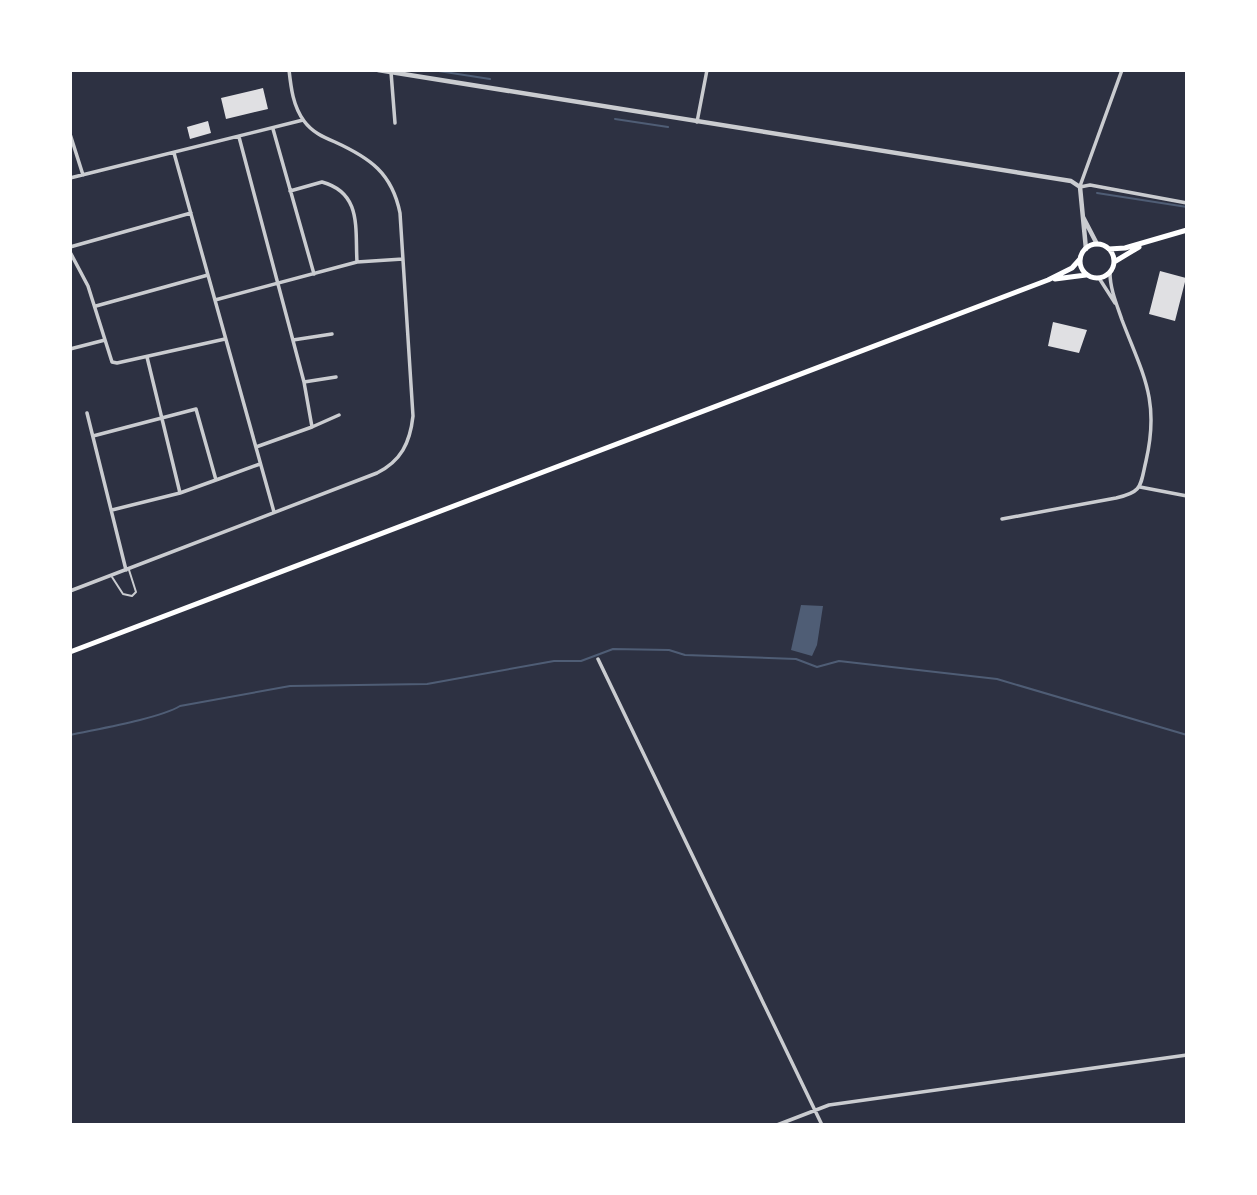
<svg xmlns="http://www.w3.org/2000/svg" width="1257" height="1195" font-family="'IBM Plex Sans',sans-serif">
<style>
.water{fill:#4f5d75}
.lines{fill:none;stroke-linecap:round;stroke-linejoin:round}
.stream{stroke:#4f5d75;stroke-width:2}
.building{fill:#e0e0e3}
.service{stroke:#caccd0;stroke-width:2}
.minor{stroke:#caccd0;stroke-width:3.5}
.tertiary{stroke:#caccd0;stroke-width:4.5}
.primary{stroke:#fff;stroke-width:5}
</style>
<rect width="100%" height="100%" fill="#2d3142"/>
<path class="water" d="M 801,605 L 823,606 L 817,645 L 812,656 L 791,650 Z"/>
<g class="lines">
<path class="stream" d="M 432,70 L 490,79
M 615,119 L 668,127
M 1097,193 L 1187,207
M 70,735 C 97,729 158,719 180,706 L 290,686 L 427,684 L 554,661 L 581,661 L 613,649 L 669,650 L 685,655 L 796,659 L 817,667 L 839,661 L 997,679 L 1187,735"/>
</g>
<path class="building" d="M 263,88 L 268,109 L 226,119 L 221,98 Z
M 208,121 L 211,133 L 190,139 L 187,127 Z
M 1160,271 L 1186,278 L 1175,321 L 1149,314 Z
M 1053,322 L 1087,330 L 1079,353 L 1048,346 Z"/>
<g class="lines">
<path class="service" d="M 112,577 L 123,594 L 132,596 L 136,592 L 129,570"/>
<path class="minor" d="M 391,72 L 395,123
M 697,122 L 707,70
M 273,129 L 314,274
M 70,134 L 83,175
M 239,137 L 304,382 L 312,427 L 256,447
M 174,153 L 274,512
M 70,178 L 303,120
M 1080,186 L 1122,70
M 1080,187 L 1090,185 L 1187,203
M 290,191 L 322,182 C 362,193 355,228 357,262
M 70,247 L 191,213
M 70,252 L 88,286 L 112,362 L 117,363 L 225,339
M 1099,278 L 1115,303
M 215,300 L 357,262 L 403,259
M 96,306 L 208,275
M 293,340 L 332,334
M 70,349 L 105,340
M 147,357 L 180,493
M 304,382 L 336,377
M 87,413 L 126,570
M 312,427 L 339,415
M 93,436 L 196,409 L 216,480 L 180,493 L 112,510
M 216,480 L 260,464
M 1140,487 L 1187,496
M 1002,519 L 1116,498 C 1143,492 1140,486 1146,461 C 1160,400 1143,375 1122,320 C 1117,305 1110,289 1110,273
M 70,591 L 377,473 C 401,461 410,443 413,416 L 400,213 C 392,173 370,158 335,142 C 323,137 312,132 304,121 C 293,106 291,88 289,70
M 598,659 L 822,1125
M 777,1125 L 829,1105 L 1187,1055"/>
<path class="tertiary" d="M 378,70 L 1071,181 L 1080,187 L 1086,249
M 1083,217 L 1097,244"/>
<path class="primary" d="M1080 261a17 17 0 1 1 34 0a17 17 0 1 1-34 0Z
M 1109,249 L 1125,248 L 1187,230
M 1114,262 L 1139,247
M 1055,279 L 1086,275
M 70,652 L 1048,280 L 1072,268 L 1080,259"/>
</g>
<rect width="1257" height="1195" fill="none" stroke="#ffffff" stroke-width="144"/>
</svg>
